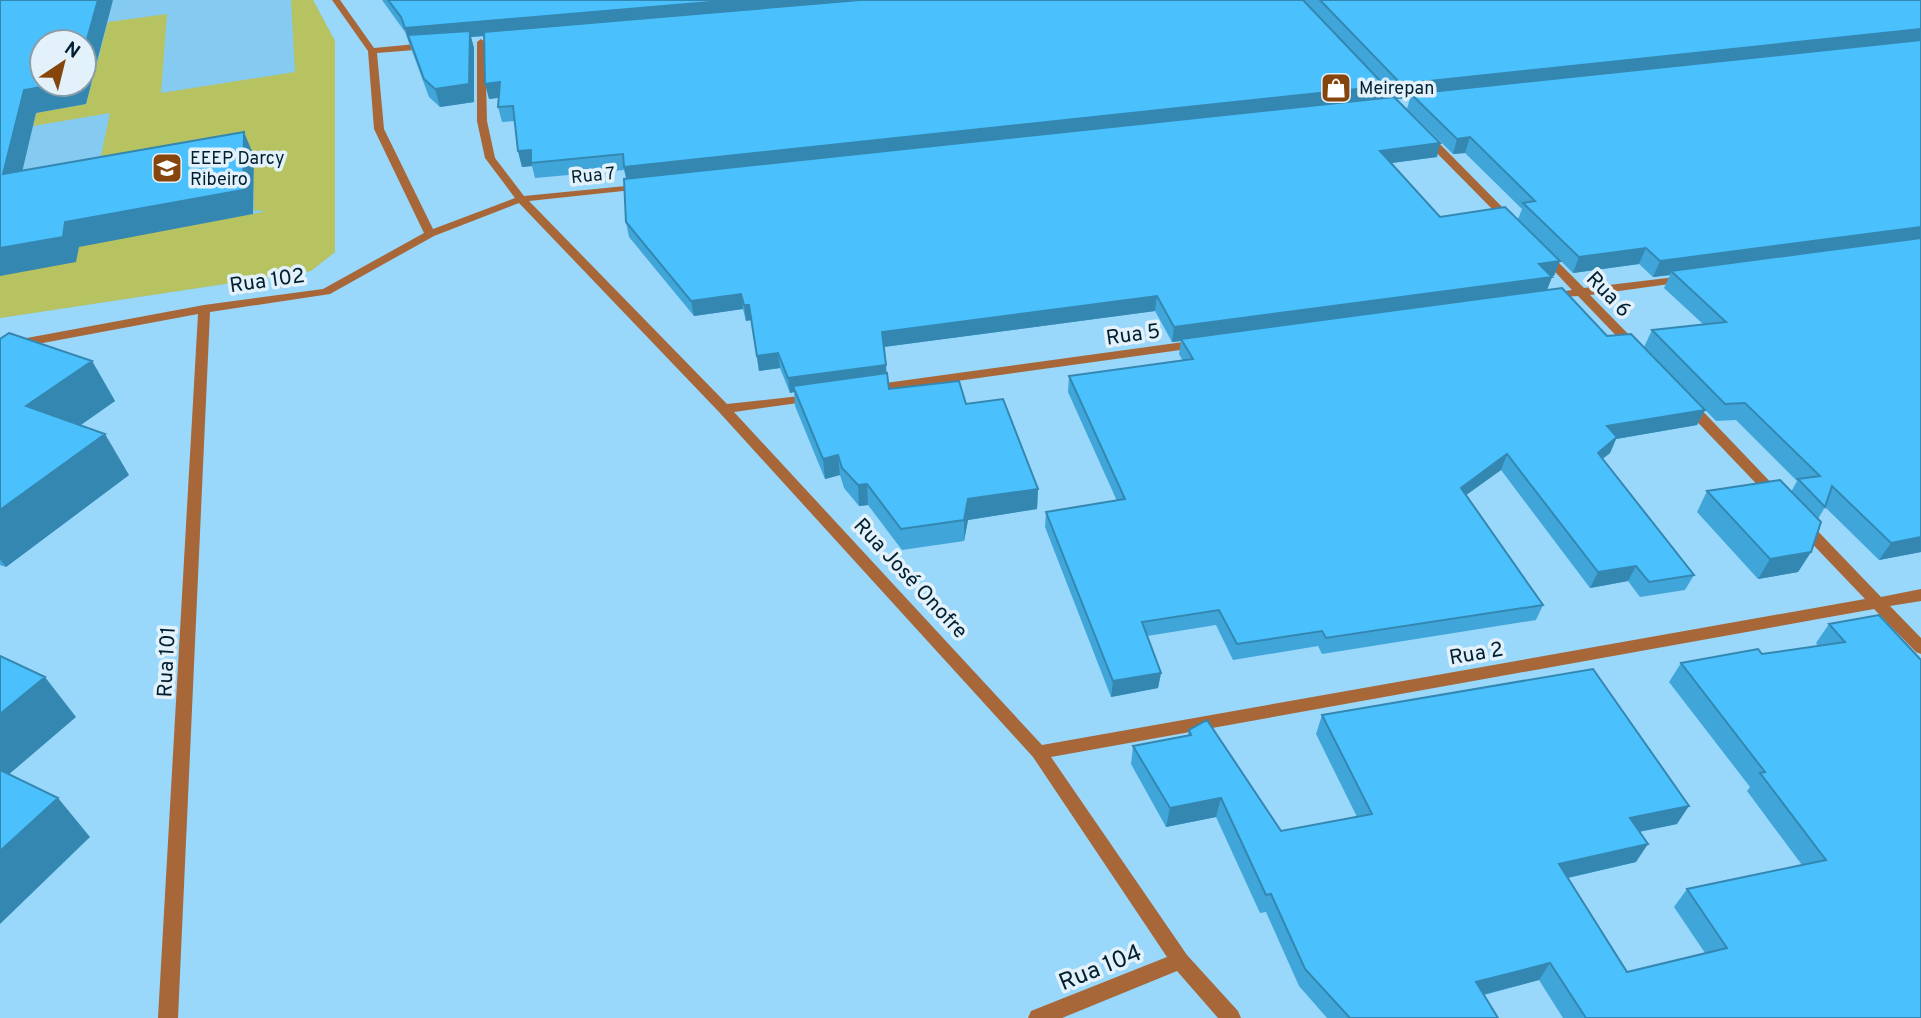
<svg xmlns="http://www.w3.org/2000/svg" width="1921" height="1018" font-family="Overpass,sans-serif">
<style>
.built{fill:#85caf0;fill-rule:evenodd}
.green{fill:#b7c260}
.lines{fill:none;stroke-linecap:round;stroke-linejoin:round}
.minor{fill:#a76739;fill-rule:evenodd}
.wall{fill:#40a6da}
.shaded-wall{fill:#3487b1}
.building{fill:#4ac1fd;stroke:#3487b1;stroke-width:2}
.labels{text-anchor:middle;stroke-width:7;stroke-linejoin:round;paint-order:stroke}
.far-poi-label{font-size:18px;fill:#001f30;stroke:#e2f1fa;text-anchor:start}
.far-street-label{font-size:18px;fill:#001f30;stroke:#e2f1fa}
.street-label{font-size:21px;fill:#001f30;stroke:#e2f1fa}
.near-street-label{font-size:24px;fill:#001f30;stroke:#e2f1fa}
</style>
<rect width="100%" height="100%" fill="#99d7fb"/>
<path class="built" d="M 0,0 L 313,0 L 335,41 L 335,252 L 311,271 L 0,318 ZM 42,42 L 84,42 L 84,84 L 42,84 Z"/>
<path class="green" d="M 291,0 L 313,0 L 335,41 L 335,252 L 311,271 L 0,318 L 0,276 L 86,198 L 121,238 L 263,212 L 262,210 L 254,211 L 253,156 L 95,185 L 110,113 L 33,126 L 36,113 L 86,104 L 108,22 L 167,14 L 161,93 L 295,72 Z"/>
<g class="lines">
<path class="minor" d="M 332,0 L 340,0 L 374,48 L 427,43 L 431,46 L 427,49 L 377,53 L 384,129 L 433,229 L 515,198 L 485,158 L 477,121 L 477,42 L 481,39 L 485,42 L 487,121 L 495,158 L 524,196 L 646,184 L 647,186 L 642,189 L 529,201 L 727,404 L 818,394 L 819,397 L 818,400 L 813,401 L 734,412 L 1042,745 L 1865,599 L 1800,531 L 1798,527 L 1800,523 L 1810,523 L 1881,597 L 1921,589 L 1921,601 L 1890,606 L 1921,638 L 1921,654 L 1916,652 L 1874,609 L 1051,757 L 1187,955 L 1238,1011 L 1241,1018 L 1218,1018 L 1177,971 L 1062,1018 L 1028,1018 L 1031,1011 L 1167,957 L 1033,757 L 719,412 L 519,203 L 434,236 L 330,294 L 210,312 L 178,1018 L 158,1018 L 198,314 L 0,351 L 0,343 L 204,305 L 323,289 L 424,233 L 374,129 L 368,51 Z
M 1423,135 L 1431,135 L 1513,218 L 1513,222 L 1505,222 L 1423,139 Z
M 1546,253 L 1550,254 L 1584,288 L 1684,276 L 1690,279 L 1684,282 L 1590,295 L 1638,344 L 1640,347 L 1638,350 L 1630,350 L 1578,296 L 1547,298 L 1547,294 L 1572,290 L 1542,258 L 1540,256 Z
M 1198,340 L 1204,344 L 1202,347 L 871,393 L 865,389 L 871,385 Z
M 1689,401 L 1694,402 L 1779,491 L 1781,494 L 1779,497 L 1769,497 L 1684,408 L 1683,405 Z"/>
</g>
<path class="wall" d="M 382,0 L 1921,0 L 1921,552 L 1879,560 L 1825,507 L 1818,519 L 1811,552 L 1798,572 L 1758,579 L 1697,512 L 1707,491 L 1791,492 L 1797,481 L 1736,420 L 1716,421 L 1644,347 L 1652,330 L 1703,324 L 1664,288 L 1670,275 L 1653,277 L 1639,264 L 1573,273 L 1518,219 L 1522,209 L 1465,153 L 1453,154 L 1407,109 L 1410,98 L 1397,99 L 1385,86 L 1382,98 L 1437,157 L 1391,163 L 1440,217 L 1554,276 L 1551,276 L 1552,277 L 1547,290 L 1705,410 L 1697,425 L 1616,439 L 1610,453 L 1602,459 L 1694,575 L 1685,590 L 1640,597 L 1628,581 L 1590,588 L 1501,470 L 1466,495 L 1543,605 L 1536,620 L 1322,654 L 1318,646 L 1233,660 L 1216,625 L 1147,636 L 1161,673 L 1158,688 L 1111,697 L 1045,527 L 1046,512 L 1117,501 L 1068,392 L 1069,376 L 1183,361 L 1179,354 L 1181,341 L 1172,342 L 1155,311 L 884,347 L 886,374 L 889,389 L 966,404 L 1038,489 L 1037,509 L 968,520 L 964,541 L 902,550 L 868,505 L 859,506 L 844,488 L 840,475 L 825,479 L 795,406 L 794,392 L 790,393 L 780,368 L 759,371 L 751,320 L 746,321 L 743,309 L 694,316 L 629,237 L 626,222 L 626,178 L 624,170 L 535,178 L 532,166 L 522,167 L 518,151 L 515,121 L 502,122 L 498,107 L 498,98 L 489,99 L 484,36 L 471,37 L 474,48 L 474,102 L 440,107 L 429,97 L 405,32 Z
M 0,339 L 92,361 L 115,401 L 80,425 L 129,475 L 6,567 L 0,565 Z
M 1879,615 L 1921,1018 L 1563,1018 L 1539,980 L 1484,995 L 1498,1018 L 1327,1018 L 1299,986 L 1266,912 L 1260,913 L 1216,817 L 1166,827 L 1131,764 L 1133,746 L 1188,735 L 1189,730 L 1281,831 L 1357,817 L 1316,734 L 1322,715 L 1677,824 L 1639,832 L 1636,862 L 1568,878 L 1627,972 L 1705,953 L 1674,907 L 1687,889 L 1802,865 L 1747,791 L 1750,787 L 1669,682 L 1681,663 L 1762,654 L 1818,646 L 1816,643 L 1829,624 Z"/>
<path class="shaded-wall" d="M 98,0 L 113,0 L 86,104 L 36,113 L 16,198 L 3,174 L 24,90 L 58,84 L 84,84 L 84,50 Z
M 734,0 L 900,0 L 471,37 L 474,48 L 474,102 L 440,107 L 435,89 L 409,42 L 405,28 Z
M 1921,29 L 1921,42 L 1411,94 L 1410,98 L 1397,99 L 1401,84 Z
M 500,82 L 503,97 L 489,99 L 485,84 Z
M 1385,86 L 1382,101 L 627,182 L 624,167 Z
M 244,132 L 254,156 L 253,214 L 79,247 L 76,262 L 0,276 L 0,248 L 65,222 Z
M 1470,137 L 1465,153 L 1453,154 L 1457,139 Z
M 1440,143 L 1437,157 L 1377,165 L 1380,151 Z
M 531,150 L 532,166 L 522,167 L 518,151 Z
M 1921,227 L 1921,242 L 1671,271 L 1670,275 L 1653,277 L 1660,261 Z
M 1646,248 L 1639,264 L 1573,273 L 1579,257 Z
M 1560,261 L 1554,276 L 1534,278 L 1539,264 Z
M 1552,277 L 1546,292 L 1181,339 L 1181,341 L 1172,342 L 1174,327 Z
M 741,294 L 743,309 L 694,316 L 691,301 Z
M 1157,296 L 1155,311 L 883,347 L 882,332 Z
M 744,305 L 749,305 L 751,320 L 746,321 Z
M 778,353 L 780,368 L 759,371 L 757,356 Z
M 92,361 L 115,401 L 51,446 L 26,406 Z
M 886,365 L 887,380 L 793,386 L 794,392 L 790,393 L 788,378 Z
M 1705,410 L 1697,425 L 1616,439 L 1610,453 L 1591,468 L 1607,426 Z
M 105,434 L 129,475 L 6,567 L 0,559 L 0,510 Z
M 1507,454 L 1501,470 L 1455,503 L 1461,488 Z
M 838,455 L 840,475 L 825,479 L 823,459 Z
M 867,484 L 868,505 L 859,506 L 858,485 Z
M 1038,489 L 1037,509 L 968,520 L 964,541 L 964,520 L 968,499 Z
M 1921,537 L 1921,552 L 1879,560 L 1891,543 Z
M 1811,552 L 1798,572 L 1758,579 L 1770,559 Z
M 1636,566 L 1628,581 L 1590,588 L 1598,572 Z
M 1161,673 L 1158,688 L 1111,697 L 1113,681 Z
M 45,677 L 76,717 L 0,782 L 0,714 Z
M 58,798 L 90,837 L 0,924 L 0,851 Z
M 1221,798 L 1216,817 L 1166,827 L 1170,808 Z
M 1689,806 L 1677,824 L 1618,836 L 1630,818 Z
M 1648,844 L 1636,862 L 1549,882 L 1559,864 Z
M 1550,963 L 1539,980 L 1466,999 L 1476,982 Z"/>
<path class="building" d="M 0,0 L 98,0 L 84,50 L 84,42 L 42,42 L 42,84 L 58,84 L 24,90 L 3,174 L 244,132 L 243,190 L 65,222 L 63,237 L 0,248 Z
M 388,0 L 734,0 L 405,28 L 401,17 Z
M 860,0 L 1303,0 L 1385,86 L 624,167 L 623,154 L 531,163 L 531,150 L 518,151 L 513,106 L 498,107 L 500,82 L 485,84 L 484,32 Z
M 1320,0 L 1921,0 L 1921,29 L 1401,84 Z
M 470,31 L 469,84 L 435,89 L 424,79 L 408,35 Z
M 1921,40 L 1921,227 L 1660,261 L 1646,248 L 1579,257 L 1523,203 L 1535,201 L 1470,137 L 1457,139 L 1411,94 Z
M 1394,97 L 1440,143 L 1380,151 L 1440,217 L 1505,207 L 1560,261 L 1539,264 L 1552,277 L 1174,327 L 1157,296 L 882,332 L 886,365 L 788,378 L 778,353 L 757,356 L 749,305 L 744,305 L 741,294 L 691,301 L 626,222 L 624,179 Z
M 1921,238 L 1921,537 L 1891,543 L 1832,486 L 1825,507 L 1798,479 L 1820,476 L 1745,403 L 1725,404 L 1652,330 L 1726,322 L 1671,271 Z
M 1562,288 L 1607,336 L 1631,334 L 1705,410 L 1607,426 L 1617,437 L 1598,453 L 1694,575 L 1649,582 L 1636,566 L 1598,572 L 1507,454 L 1461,488 L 1543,605 L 1326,638 L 1322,631 L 1237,644 L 1219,610 L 1142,622 L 1161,673 L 1113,681 L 1046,512 L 1125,499 L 1069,376 L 1193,359 L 1181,339 Z
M 9,333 L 92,361 L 26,406 L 105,434 L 0,510 L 0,339 Z
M 887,373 L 889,389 L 959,381 L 966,404 L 1003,399 L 1038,489 L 968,499 L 964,520 L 901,529 L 867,484 L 858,485 L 842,468 L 838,455 L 823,459 L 793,386 Z
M 1780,480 L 1821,522 L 1811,552 L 1770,559 L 1707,491 Z
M 1879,615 L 1921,660 L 1921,1018 L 1586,1018 L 1550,963 L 1476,982 L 1498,1018 L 1350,1018 L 1305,969 L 1271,894 L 1266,895 L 1221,798 L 1170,808 L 1133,746 L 1191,735 L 1189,730 L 1207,720 L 1281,831 L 1372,814 L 1322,715 L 1593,669 L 1689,806 L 1630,818 L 1648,844 L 1559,864 L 1627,972 L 1727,948 L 1687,889 L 1826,860 L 1760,773 L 1765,772 L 1681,663 L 1758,649 L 1762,654 L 1845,642 L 1829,624 Z
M 0,656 L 45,677 L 0,714 Z
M 0,770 L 58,798 L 0,851 Z"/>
<defs>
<g id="shop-square" transform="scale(1.575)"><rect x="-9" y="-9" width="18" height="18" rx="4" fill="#85450c" stroke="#e2f1fa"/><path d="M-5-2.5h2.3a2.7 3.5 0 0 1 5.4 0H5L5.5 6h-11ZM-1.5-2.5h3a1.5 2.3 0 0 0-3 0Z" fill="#fff"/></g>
<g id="university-square" transform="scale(1.575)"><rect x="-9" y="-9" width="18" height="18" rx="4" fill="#85450c" stroke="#e2f1fa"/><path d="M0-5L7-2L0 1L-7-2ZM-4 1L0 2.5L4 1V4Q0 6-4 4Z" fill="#fff"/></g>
</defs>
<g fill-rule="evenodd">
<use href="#shop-square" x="1336" y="88"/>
<use href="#university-square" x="167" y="168"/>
</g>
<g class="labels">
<g class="far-poi-label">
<text x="1359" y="94">Meirepan</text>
<text x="190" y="164">EEEP Darcy<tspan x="190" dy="21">Ribeiro</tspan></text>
</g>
<g class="far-street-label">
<text transform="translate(593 175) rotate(-6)" y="6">Rua 7</text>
</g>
<g class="street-label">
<text transform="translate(267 280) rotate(-8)" y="7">Rua 102</text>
<text transform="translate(1609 294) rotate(46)" y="7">Rua 6</text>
<text transform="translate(1133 334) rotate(-8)" y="7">Rua 5</text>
<text transform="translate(911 578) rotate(47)" y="7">Rua José Onofre</text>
<text transform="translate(1476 653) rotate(-10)" y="7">Rua 2</text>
<text transform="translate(166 662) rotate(-87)" y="7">Rua 101</text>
</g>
<g class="near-street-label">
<text transform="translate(1100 967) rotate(-22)" y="8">Rua 104</text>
</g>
</g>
<g transform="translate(63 63) rotate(35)"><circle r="33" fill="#e2f1fa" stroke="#889da9" stroke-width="2"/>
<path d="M0-5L12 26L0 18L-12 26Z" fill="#85450c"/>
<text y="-10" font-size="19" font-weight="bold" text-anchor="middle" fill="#001f30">N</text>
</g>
</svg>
